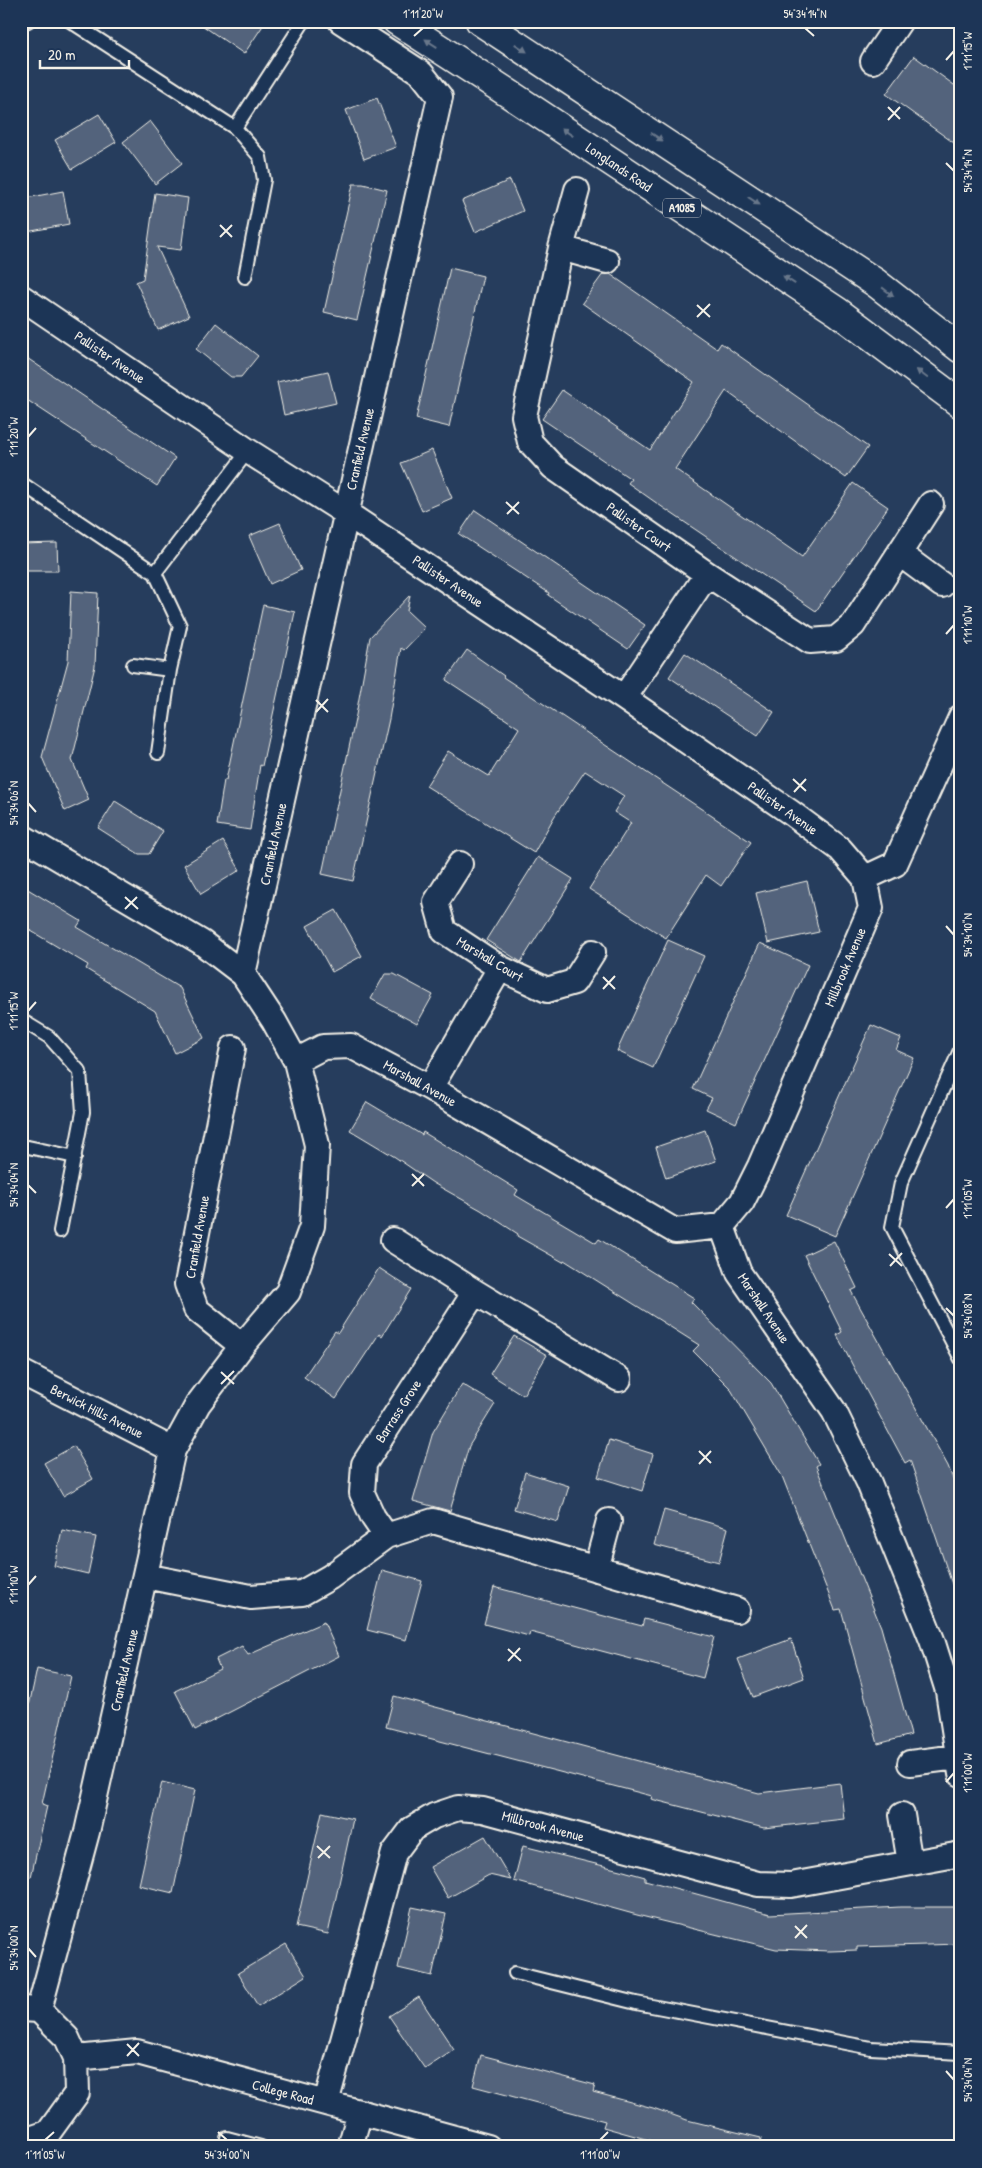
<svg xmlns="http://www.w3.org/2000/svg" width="982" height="2168" font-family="'Patrick Hand',sans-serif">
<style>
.building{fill:#52647b;stroke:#f4f1e8}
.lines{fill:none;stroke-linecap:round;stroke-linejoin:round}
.lane-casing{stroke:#f4f1e8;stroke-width:16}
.street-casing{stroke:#f4f1e8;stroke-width:28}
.primary-casing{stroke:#f4f1e8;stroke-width:31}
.lane{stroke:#1d3557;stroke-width:12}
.street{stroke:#1d3557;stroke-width:24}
.primary{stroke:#1d3557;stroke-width:28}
.oneway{fill:#68778a}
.ticks{fill:none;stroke:#f4f1e8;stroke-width:2}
.labels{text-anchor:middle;stroke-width:4;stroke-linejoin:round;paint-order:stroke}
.shield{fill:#1d3557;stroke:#b4b9bc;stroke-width:1}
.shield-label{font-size:12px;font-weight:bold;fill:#f4f1e8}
.street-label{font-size:14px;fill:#f4f1e8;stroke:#1d3557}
.neatline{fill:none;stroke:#f4f1e8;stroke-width:2}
.ticks-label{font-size:12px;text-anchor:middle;fill:#f4f1e8}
</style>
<rect width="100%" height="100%" fill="#263d5d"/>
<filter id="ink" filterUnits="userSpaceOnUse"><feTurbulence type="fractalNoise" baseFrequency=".02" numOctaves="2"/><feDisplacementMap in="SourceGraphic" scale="10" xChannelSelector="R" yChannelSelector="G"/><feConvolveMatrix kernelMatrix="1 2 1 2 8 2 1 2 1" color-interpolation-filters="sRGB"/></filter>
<g filter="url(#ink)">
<path class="building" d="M 196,21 L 266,21 L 244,54 Z
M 914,56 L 961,90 L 961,148 L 886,94 Z
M 377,98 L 396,147 L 364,159 L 346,110 Z
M 99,114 L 116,142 L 72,169 L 55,140 Z
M 150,121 L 182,163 L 155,184 L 123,142 Z
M 510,180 L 523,211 L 475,232 L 462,201 Z
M 353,184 L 363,184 L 387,190 L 357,320 L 324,312 Z
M 63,191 L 69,224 L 21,233 L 21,199 Z
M 155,193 L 188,198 L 181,250 L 157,247 L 189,316 L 158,330 L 136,282 L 143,279 Z
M 450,268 L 483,276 L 449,427 L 416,419 Z
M 603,274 L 610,274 L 717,349 L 721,343 L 868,447 L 846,478 L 726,391 L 675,469 L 802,557 L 853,483 L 888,507 L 816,611 L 665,509 L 628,483 L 631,479 L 542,419 L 562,390 L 650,450 L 694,382 L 582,303 Z
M 216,323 L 258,356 L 241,377 L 231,377 L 196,349 Z
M 21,354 L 175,458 L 157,486 L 21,396 Z
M 328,371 L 336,403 L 284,415 L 277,382 Z
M 432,450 L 452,498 L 422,511 L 401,463 Z
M 475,510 L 645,625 L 628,649 L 548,595 L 549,593 L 459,534 Z
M 280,523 L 301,570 L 270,584 L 249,536 Z
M 57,543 L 58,571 L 21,571 L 21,544 Z
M 71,591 L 98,593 L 95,666 L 72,760 L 89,800 L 65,811 L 42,757 L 68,661 Z
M 410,595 L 407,611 L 425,628 L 404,650 L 401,648 L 389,719 L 353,881 L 322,874 L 356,715 L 370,637 Z
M 263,605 L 295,612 L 262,766 L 260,765 L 250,830 L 217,825 L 224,780 L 226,780 Z
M 467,650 L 504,676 L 503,677 L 751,842 L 721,886 L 706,875 L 666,938 L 589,889 L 631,823 L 614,812 L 624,796 L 585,771 L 554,817 L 534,853 L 426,786 L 448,751 L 489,776 L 519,728 L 446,680 Z
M 685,653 L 774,712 L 758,736 L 669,677 Z
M 115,801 L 163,831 L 149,854 L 139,854 L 98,828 Z
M 223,841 L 240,870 L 201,894 L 184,865 Z
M 538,857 L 573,879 L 521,962 L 486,940 Z
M 807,881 L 819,932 L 768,943 L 756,893 Z
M 21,885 L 81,921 L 77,927 L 180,988 L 204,1038 L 175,1053 L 155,1011 L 86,969 L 88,965 L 21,925 Z
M 336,910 L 362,956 L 332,972 L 307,926 Z
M 668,940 L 704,956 L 653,1068 L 617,1051 Z
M 760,943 L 808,965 L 736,1123 L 706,1109 L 712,1098 L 693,1089 Z
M 385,974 L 394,974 L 433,995 L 417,1024 L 371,999 Z
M 871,1025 L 901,1038 L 896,1050 L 914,1058 L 835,1236 L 786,1215 Z
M 367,1102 L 422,1135 L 423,1132 L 518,1190 L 515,1195 L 596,1243 L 599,1239 L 694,1298 L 691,1302 L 771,1383 L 819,1464 L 816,1466 L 881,1627 L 911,1735 L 878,1744 L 841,1609 L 835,1610 L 782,1476 L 730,1388 L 693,1351 L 699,1345 L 564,1260 L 563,1262 L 517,1236 L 518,1234 L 481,1210 L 433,1183 L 395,1157 L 350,1130 Z
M 705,1130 L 716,1161 L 666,1178 L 656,1147 Z
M 834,1241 L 857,1288 L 851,1291 L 948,1466 L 961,1500 L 961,1595 L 956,1596 L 910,1460 L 905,1463 L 853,1366 L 837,1335 L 842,1332 L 804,1255 Z
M 379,1268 L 411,1289 L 382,1336 L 379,1334 L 336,1399 L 304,1377 L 335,1331 L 338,1333 Z
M 514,1336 L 547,1355 L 523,1395 L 490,1374 Z
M 462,1384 L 495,1404 L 469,1446 L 450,1511 L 413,1501 L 433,1432 Z
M 609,1440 L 653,1454 L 642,1491 L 598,1477 Z
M 74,1446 L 93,1479 L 63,1496 L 44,1463 Z
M 525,1472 L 569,1486 L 558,1522 L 514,1509 Z
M 664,1510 L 728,1528 L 719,1562 L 654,1545 Z
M 62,1530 L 96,1537 L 88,1574 L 54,1566 Z
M 382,1570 L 422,1581 L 406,1640 L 367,1630 Z
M 494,1587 L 642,1626 L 644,1619 L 714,1637 L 703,1678 L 530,1632 L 529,1636 L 484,1624 Z
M 324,1622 L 339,1656 L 195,1730 L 175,1691 L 220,1669 L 216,1659 L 242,1646 L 248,1655 Z
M 791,1639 L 804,1678 L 753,1697 L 738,1659 Z
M 37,1669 L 71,1676 L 42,1804 L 47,1806 L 31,1877 L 21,1876 L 21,1743 Z
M 394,1696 L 759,1793 L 840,1783 L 844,1819 L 764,1828 L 651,1799 L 652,1796 L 386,1727 Z
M 162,1782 L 195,1790 L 173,1893 L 139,1885 Z
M 322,1812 L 353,1819 L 328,1934 L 296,1927 Z
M 485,1836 L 511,1880 L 489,1875 L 448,1898 L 430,1867 Z
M 523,1846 L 620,1870 L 645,1877 L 645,1880 L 770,1914 L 900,1907 L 961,1907 L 961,1944 L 857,1947 L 857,1950 L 830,1951 L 776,1949 L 637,1915 L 514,1881 Z
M 412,1907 L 446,1914 L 432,1976 L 398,1968 Z
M 286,1944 L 306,1976 L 258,2006 L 238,1973 Z
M 419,1997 L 454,2050 L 425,2069 L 389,2016 Z
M 481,2055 L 595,2085 L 593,2092 L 653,2108 L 687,2120 L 761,2138 L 760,2147 L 674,2147 L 603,2127 L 605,2121 L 473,2086 Z"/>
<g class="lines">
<g class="lane-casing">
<path id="lane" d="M 70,21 L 235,128 L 260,157 L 264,180 L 245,277
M 21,23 L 28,21
M 235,128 L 304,21
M 21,483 L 155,573 L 180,626 L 170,670 L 158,753
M 155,573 L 248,451
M 133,665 L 170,670
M 21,1020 L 49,1037 L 80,1072 L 83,1112 L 60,1231
M 961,1048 L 901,1183 L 892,1227 L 961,1359
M 28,1147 L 75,1157
M 515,1973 L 636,2003 L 871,2048 L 961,2053
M 227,2138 L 261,2147"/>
</g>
<g class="street-casing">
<path id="street" d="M 873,61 L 900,21
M 577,190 L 561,248 L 524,416 L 530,442 L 553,467 L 707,574 L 810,641 L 836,639 L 853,625 L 931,504
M 561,248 L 607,261
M 21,297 L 248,451 L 346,513 L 624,698 L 790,812 L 840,849 L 865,878
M 900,554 L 942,585
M 624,698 L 707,574
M 21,836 L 201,942 L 243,974 L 274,1021 L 296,1061 L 317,1145 L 312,1226 L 288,1292 L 242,1346 L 198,1404 L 173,1450 L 87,1832 L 39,2010
M 460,864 L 436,902 L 444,931 L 500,968 L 547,990 L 574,982 L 593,952
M 243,974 L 440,97 L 421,73 L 341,21
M 233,1048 L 187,1284 L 196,1309 L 242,1346
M 296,1061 L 323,1047 L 351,1046 L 430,1088 L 675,1231 L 722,1226 L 739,1273 L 834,1411 L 869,1483 L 932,1640 L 948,1691 L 961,1774
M 430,1088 L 500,968
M 722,1226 L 742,1202 L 760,1166 L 871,908 L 865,878 L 895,864 L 961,717
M 393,1240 L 475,1292 L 619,1379
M 21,1372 L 173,1450
M 386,1536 L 373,1517 L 362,1493 L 364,1464 L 475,1292
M 596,1569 L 609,1521
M 145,1576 L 251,1597 L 302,1593 L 330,1577 L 386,1536 L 433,1521 L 737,1610
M 910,1763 L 957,1757
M 902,1815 L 910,1863
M 21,2009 L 39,2010 L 67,2038 L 76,2058 L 77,2093 L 48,2133 L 21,2142
M 76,2058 L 137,2052 L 488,2147
M 326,2103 L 394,1853 L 412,1829 L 434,1816 L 458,1808 L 483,1810 L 758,1884 L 791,1885 L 961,1854
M 350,2147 L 360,2112"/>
</g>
<g class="primary-casing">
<path id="primary" d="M 397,21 L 508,93 L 838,312 L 961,404
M 480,21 L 876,283 L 961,349"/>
</g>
<use href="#lane" class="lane"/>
<use href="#street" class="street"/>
<use href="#primary" class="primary"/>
</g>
<defs><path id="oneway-solid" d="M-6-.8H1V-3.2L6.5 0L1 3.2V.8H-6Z" transform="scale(1.25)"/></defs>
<g class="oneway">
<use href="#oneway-solid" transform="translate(431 43) rotate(-147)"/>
<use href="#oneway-solid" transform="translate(521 48) rotate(33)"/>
<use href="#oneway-solid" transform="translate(567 132) rotate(-146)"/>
<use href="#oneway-solid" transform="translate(657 137) rotate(33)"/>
<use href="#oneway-solid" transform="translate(754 201) rotate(34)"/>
<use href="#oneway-solid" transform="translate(789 280) rotate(-146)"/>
<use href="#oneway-solid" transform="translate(888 292) rotate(38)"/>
<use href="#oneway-solid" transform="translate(922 374) rotate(-143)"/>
</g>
</g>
<path class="ticks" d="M 805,28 L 814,36M 414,36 L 423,28M 946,60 L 954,51M 888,107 L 900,119M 888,120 L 900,107M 946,163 L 954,171M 220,225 L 232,237M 220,237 L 232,225M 697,305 L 710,317M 697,317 L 710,304M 28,437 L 36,428M 506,502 L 519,514M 507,514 L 519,502M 946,634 L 954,625M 316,700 L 328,712M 316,712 L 328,699M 793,779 L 806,791M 794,792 L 806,779M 28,803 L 36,812M 125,897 L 138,909M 125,909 L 137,897M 946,926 L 954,935M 603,977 L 615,989M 603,989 L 615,976M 28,1011 L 36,1002M 412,1174 L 424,1186M 28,1185 L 36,1193M 412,1186 L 424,1174M 946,1208 L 954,1199M 889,1254 L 902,1266M 890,1266 L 902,1253M 946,1308 L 954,1316M 221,1372 L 234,1384M 221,1384 L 234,1371M 699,1451 L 711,1463M 699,1464 L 711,1451M 28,1585 L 36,1576M 508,1649 L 521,1661M 508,1661 L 520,1648M 946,1782 L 954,1773M 317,1846 L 330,1858M 318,1858 L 330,1846M 795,1926 L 807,1938M 795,1938 L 807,1925M 28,1948 L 36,1957M 127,2044 L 139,2056M 127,2056 L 139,2043M 946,2071 L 954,2080M 218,2132 L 227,2140M 45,2140 L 54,2132M 600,2140 L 608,2132"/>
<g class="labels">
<rect class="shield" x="663" y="198.5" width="38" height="19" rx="4"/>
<g class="shield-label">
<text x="682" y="212">A1085</text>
</g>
<g class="street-label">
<text transform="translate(619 167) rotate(34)" y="5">Longlands Road</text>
<text transform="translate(110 357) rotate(34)" y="5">Pallister Avenue</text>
<text transform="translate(360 449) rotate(-77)" y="5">Cranfield Avenue</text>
<text transform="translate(639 527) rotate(35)" y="5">Pallister Court</text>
<text transform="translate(448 581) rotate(34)" y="5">Pallister Avenue</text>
<text transform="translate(783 808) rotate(35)" y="5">Pallister Avenue</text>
<text transform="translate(273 844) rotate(-78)" y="5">Cranfield Avenue</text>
<text transform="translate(490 959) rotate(31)" y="5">Marshall Court</text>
<text transform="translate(845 967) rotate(-67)" y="5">Millbrook Avenue</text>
<text transform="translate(420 1083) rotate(29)" y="5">Marshall Avenue</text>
<text transform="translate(197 1237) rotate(-80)" y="5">Cranfield Avenue</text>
<text transform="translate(764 1308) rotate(56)" y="5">Marshall Avenue</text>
<text transform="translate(97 1411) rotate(27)" y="5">Berwick Hills Avenue</text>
<text transform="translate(398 1411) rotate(-57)" y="5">Barrass Grove</text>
<text transform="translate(124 1670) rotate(-77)" y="5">Cranfield Avenue</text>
<text transform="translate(543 1826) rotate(15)" y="5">Millbrook Avenue</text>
<text transform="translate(283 2092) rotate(15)" y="5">College Road</text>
</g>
</g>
<rect width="982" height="2168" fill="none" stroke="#1d3557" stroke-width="55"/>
<path d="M40 60v8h89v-8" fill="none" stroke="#f4f1e8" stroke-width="2.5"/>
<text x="48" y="60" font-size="15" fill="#f4f1e8" stroke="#1d3557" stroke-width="4" paint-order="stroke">20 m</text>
<rect x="28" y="28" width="926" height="2112" class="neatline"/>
<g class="ticks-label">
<text x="423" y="18">1°11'20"W</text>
<text x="805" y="18">54°34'14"N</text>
<text transform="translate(968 51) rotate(-90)" y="4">1°11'15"W</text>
<text transform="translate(968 171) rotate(-90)" y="4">54°34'14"N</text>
<text transform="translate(14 437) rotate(-90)" y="4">1°11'20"W</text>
<text transform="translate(968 625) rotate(-90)" y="4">1°11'10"W</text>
<text transform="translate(14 803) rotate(-90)" y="4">54°34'06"N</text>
<text transform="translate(968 935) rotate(-90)" y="4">54°34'10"N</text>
<text transform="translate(14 1011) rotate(-90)" y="4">1°11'15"W</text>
<text transform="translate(14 1185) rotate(-90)" y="4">54°34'04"N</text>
<text transform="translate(968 1199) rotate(-90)" y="4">1°11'05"W</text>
<text transform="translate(968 1316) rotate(-90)" y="4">54°34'08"N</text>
<text transform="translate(14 1585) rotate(-90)" y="4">1°11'10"W</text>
<text transform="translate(968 1773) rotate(-90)" y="4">1°11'00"W</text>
<text transform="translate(14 1948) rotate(-90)" y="4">54°34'00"N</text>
<text transform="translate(968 2080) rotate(-90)" y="4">54°34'04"N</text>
<text x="45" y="2159">1°11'05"W</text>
<text x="227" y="2159">54°34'00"N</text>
<text x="600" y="2159">1°11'00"W</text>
</g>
</svg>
